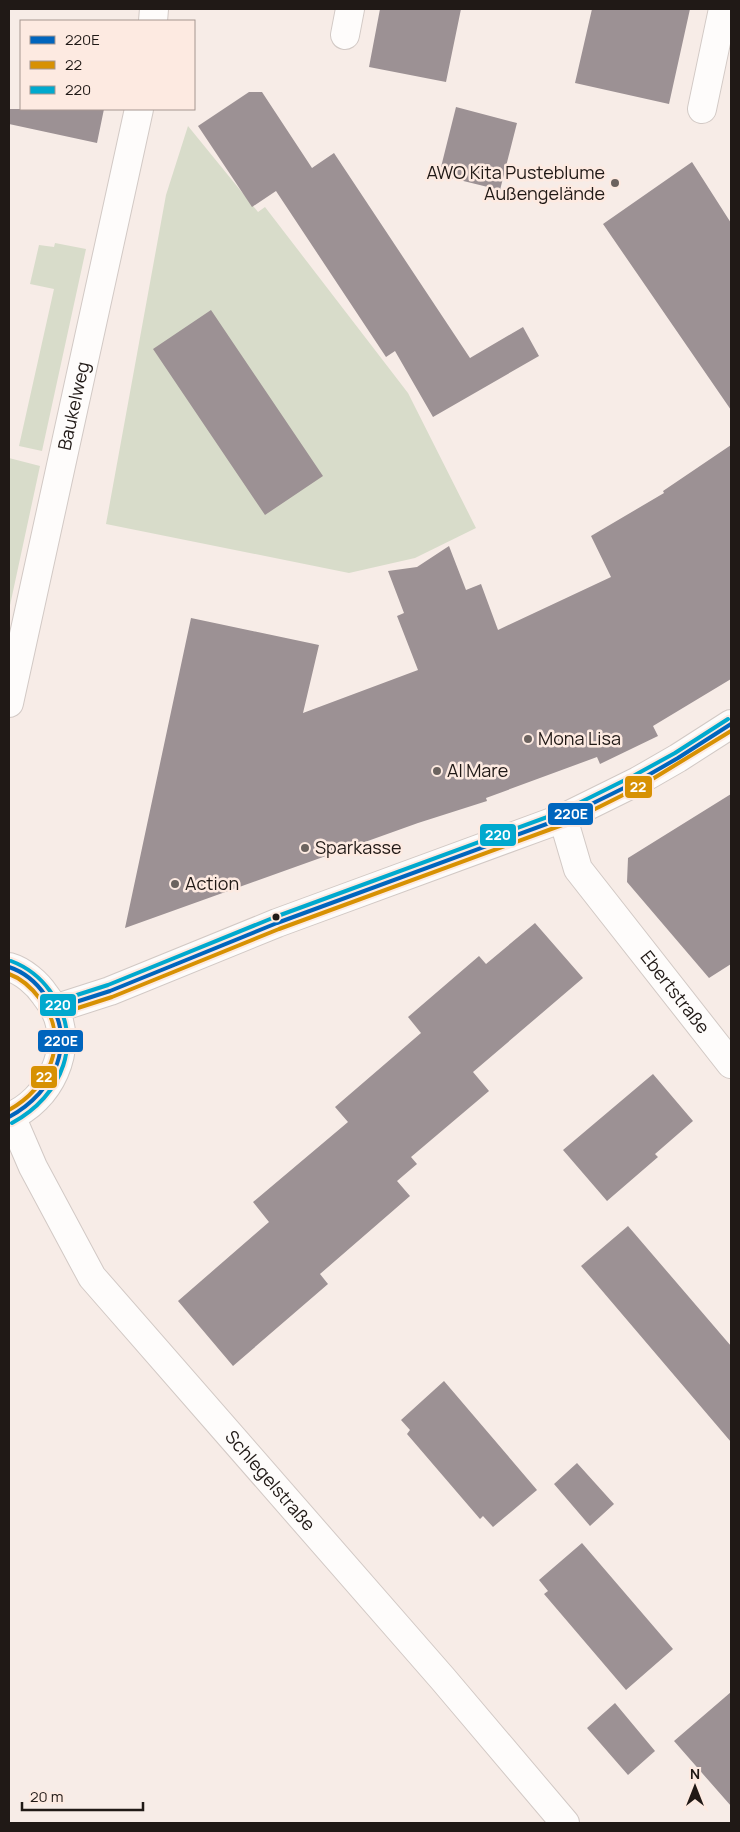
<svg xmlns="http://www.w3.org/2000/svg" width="740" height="1832" font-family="Manrope,sans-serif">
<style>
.green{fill:#d8dcca}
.building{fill:#9c9194}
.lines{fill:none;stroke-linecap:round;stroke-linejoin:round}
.minor-casing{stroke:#d2c9c5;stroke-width:30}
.tertiary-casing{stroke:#d2c9c5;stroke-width:30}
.minor{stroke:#fefcfb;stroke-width:28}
.tertiary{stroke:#fefcfb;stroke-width:28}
.bus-1-casing{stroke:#fdeae1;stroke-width:8}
.bus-2-casing{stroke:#fdeae1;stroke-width:8}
.bus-3-casing{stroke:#fdeae1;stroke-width:8}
.bus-1{stroke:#0065bd;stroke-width:4}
.bus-2{stroke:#d79103;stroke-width:4}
.bus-3{stroke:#00a9ce;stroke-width:4}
.poi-dot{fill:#6b635f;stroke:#fdeae1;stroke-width:2}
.bus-dot{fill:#201916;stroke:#fdeae1;stroke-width:2}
.labels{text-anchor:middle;stroke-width:5;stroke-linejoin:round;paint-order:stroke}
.poi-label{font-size:18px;fill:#201916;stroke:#fdeae1;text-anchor:start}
.street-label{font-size:18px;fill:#201916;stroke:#fdeae1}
.line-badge{stroke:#fdeae1;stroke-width:2}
.badge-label{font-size:14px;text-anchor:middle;font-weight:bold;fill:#fff}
</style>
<rect width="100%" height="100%" fill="#f7ece7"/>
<path class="green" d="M 188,126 L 258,212 L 265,207 L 408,393 L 476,528 L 415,558 L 349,573 L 106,524 L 166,195 Z
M 55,243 L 86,249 L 42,451 L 19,446 L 54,289 L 30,284 L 39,245 L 54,247 Z
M 9,458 L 40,466 L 9,610 Z"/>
<path class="building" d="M 380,9 L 461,9 L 446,82 L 369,67 Z
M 592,9 L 690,9 L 669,104 L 575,83 Z
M 249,92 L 262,92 L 312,168 L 334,153 L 470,358 L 523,327 L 539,356 L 433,417 L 395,351 L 386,357 L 276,191 L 252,207 L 198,126 Z
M 456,107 L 517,123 L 500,190 L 439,175 Z
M 9,109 L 104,109 L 97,143 L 9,124 Z
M 692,162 L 731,223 L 731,410 L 603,224 Z
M 211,310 L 323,476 L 265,515 L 153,349 Z
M 731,445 L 731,679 L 653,726 L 658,736 L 600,764 L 597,757 L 486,798 L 487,801 L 418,823 L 125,928 L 191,618 L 319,645 L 303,713 L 418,670 L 397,616 L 404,613 L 388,571 L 417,567 L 449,546 L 466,590 L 481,584 L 498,630 L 611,577 L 591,536 L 664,493 L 663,491 Z
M 731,794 L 731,964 L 709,978 L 627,882 L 628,858 Z
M 535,923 L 583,978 L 473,1072 L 489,1091 L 411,1157 L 417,1164 L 397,1181 L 410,1196 L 320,1274 L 328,1284 L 233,1366 L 178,1301 L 269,1222 L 253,1202 L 348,1122 L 335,1107 L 421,1033 L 408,1017 L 479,956 L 486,964 Z
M 653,1074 L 693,1121 L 655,1154 L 658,1157 L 607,1201 L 563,1150 Z
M 628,1226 L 731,1346 L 731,1442 L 581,1266 Z
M 444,1381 L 537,1490 L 493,1527 L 483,1516 L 480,1519 L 407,1434 L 410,1430 L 401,1420 Z
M 577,1463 L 614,1504 L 590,1526 L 554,1484 Z
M 582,1543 L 673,1649 L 626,1690 L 544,1594 L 548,1591 L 539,1580 Z
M 731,1692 L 731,1806 L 674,1741 Z
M 615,1703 L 655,1751 L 628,1775 L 587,1728 Z"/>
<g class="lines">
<g class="minor-casing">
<g id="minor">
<path d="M 153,21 L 154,9"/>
<path d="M 345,35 L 350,9"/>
<path d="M 702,109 L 723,9"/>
<path id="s1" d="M 9,703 L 139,109"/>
<path id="s2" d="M 563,818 L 578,869 L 731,1064"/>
<path id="s3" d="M 11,1116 L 33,1167 L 92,1277 L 443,1679 L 565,1823"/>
</g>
</g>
<g class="tertiary-casing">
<path id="tertiary" d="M 9,967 C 23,971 37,983 45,995 C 48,999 51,1003 54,1008 C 75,1049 49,1101 9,1117
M 54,1009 L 110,991 L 277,923 L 563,818 L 638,781 L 678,758 L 731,724"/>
</g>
<use href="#minor" class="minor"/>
<use href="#tertiary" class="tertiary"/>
<g class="bus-1-casing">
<path id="bus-1" d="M 9,967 C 24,972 36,982 45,995 C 79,1041 55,1092 9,1117
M 54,1009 L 110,991 L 277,923 L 563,818 L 638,781 L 678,758 L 731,724"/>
</g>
<g class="bus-2-casing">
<path id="bus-2" d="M 9,974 C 23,979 32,988 41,1000 C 71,1040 49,1088 9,1110
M 56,1015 L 112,997 L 279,929 L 565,824 L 641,786 L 731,731"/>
</g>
<g class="bus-3-casing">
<path id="bus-3" d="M 11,961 C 27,967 40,977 50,991 C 86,1040 62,1096 12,1123
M 52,1003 L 108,985 L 275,917 L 561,812 L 635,775 L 675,753 L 728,719"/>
</g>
<use href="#bus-1" class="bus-1"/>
<use href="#bus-2" class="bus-2"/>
<use href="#bus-3" class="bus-3"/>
</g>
<g class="poi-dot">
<circle cx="615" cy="183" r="5"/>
<circle cx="528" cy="739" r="5"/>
<circle cx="437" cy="771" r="5"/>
<circle cx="305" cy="848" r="5"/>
<circle cx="175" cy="884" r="5"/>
</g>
<circle class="bus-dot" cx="276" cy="917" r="4.5"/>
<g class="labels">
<g class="poi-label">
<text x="605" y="179" text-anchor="end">AWO Kita Pusteblume<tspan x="605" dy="21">Außengelände</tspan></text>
<text x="538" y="745">Mona Lisa</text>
<text x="447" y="777">Al Mare</text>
<text x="315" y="854">Sparkasse</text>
<text x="185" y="890">Action</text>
</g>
<g class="street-label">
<text dy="6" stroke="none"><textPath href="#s1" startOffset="304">Baukelweg</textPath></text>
<text dy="6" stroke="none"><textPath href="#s2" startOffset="210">Ebertstraße</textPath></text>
<text dy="6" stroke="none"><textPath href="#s3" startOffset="451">Schlegelstraße</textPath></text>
</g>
</g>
<g class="line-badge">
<rect x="624" y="775" width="29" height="24" rx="5" fill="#d79103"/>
<rect x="547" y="802" width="47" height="24" rx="5" fill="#0065bd"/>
<rect x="479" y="823" width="38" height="24" rx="5" fill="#00a9ce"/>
<rect x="39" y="993" width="38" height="24" rx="5" fill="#00a9ce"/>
<rect x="37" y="1029" width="47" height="24" rx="5" fill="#0065bd"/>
<rect x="30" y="1065" width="28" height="24" rx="5" fill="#d79103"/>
</g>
<g class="badge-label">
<text x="638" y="792">22</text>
<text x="571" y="819">220E</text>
<text x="498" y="840">220</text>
<text x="58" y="1010">220</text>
<text x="61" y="1046">220E</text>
<text x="44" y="1082">22</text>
</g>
<rect width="740" height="1832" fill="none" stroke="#201916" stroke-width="20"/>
<rect x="20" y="20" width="175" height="90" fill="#fdeae1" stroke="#a59690"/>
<rect x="30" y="36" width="25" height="8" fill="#0065bd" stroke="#a59690"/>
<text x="65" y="45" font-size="15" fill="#201916">220E</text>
<rect x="30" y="61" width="25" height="8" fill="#d79103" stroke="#a59690"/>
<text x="65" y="70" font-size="15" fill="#201916">22</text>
<rect x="30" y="86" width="25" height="8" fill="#00a9ce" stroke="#a59690"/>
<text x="65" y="95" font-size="15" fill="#201916">220</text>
<g transform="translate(695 1787)" stroke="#fdeae1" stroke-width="4" paint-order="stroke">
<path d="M0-4L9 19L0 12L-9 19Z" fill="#201916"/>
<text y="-8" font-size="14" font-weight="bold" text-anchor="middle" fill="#201916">N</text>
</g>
<path d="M22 1802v8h121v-8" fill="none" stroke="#201916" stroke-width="2.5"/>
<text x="30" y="1802" font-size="15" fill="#201916" stroke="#fdeae1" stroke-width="4" paint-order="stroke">20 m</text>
</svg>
